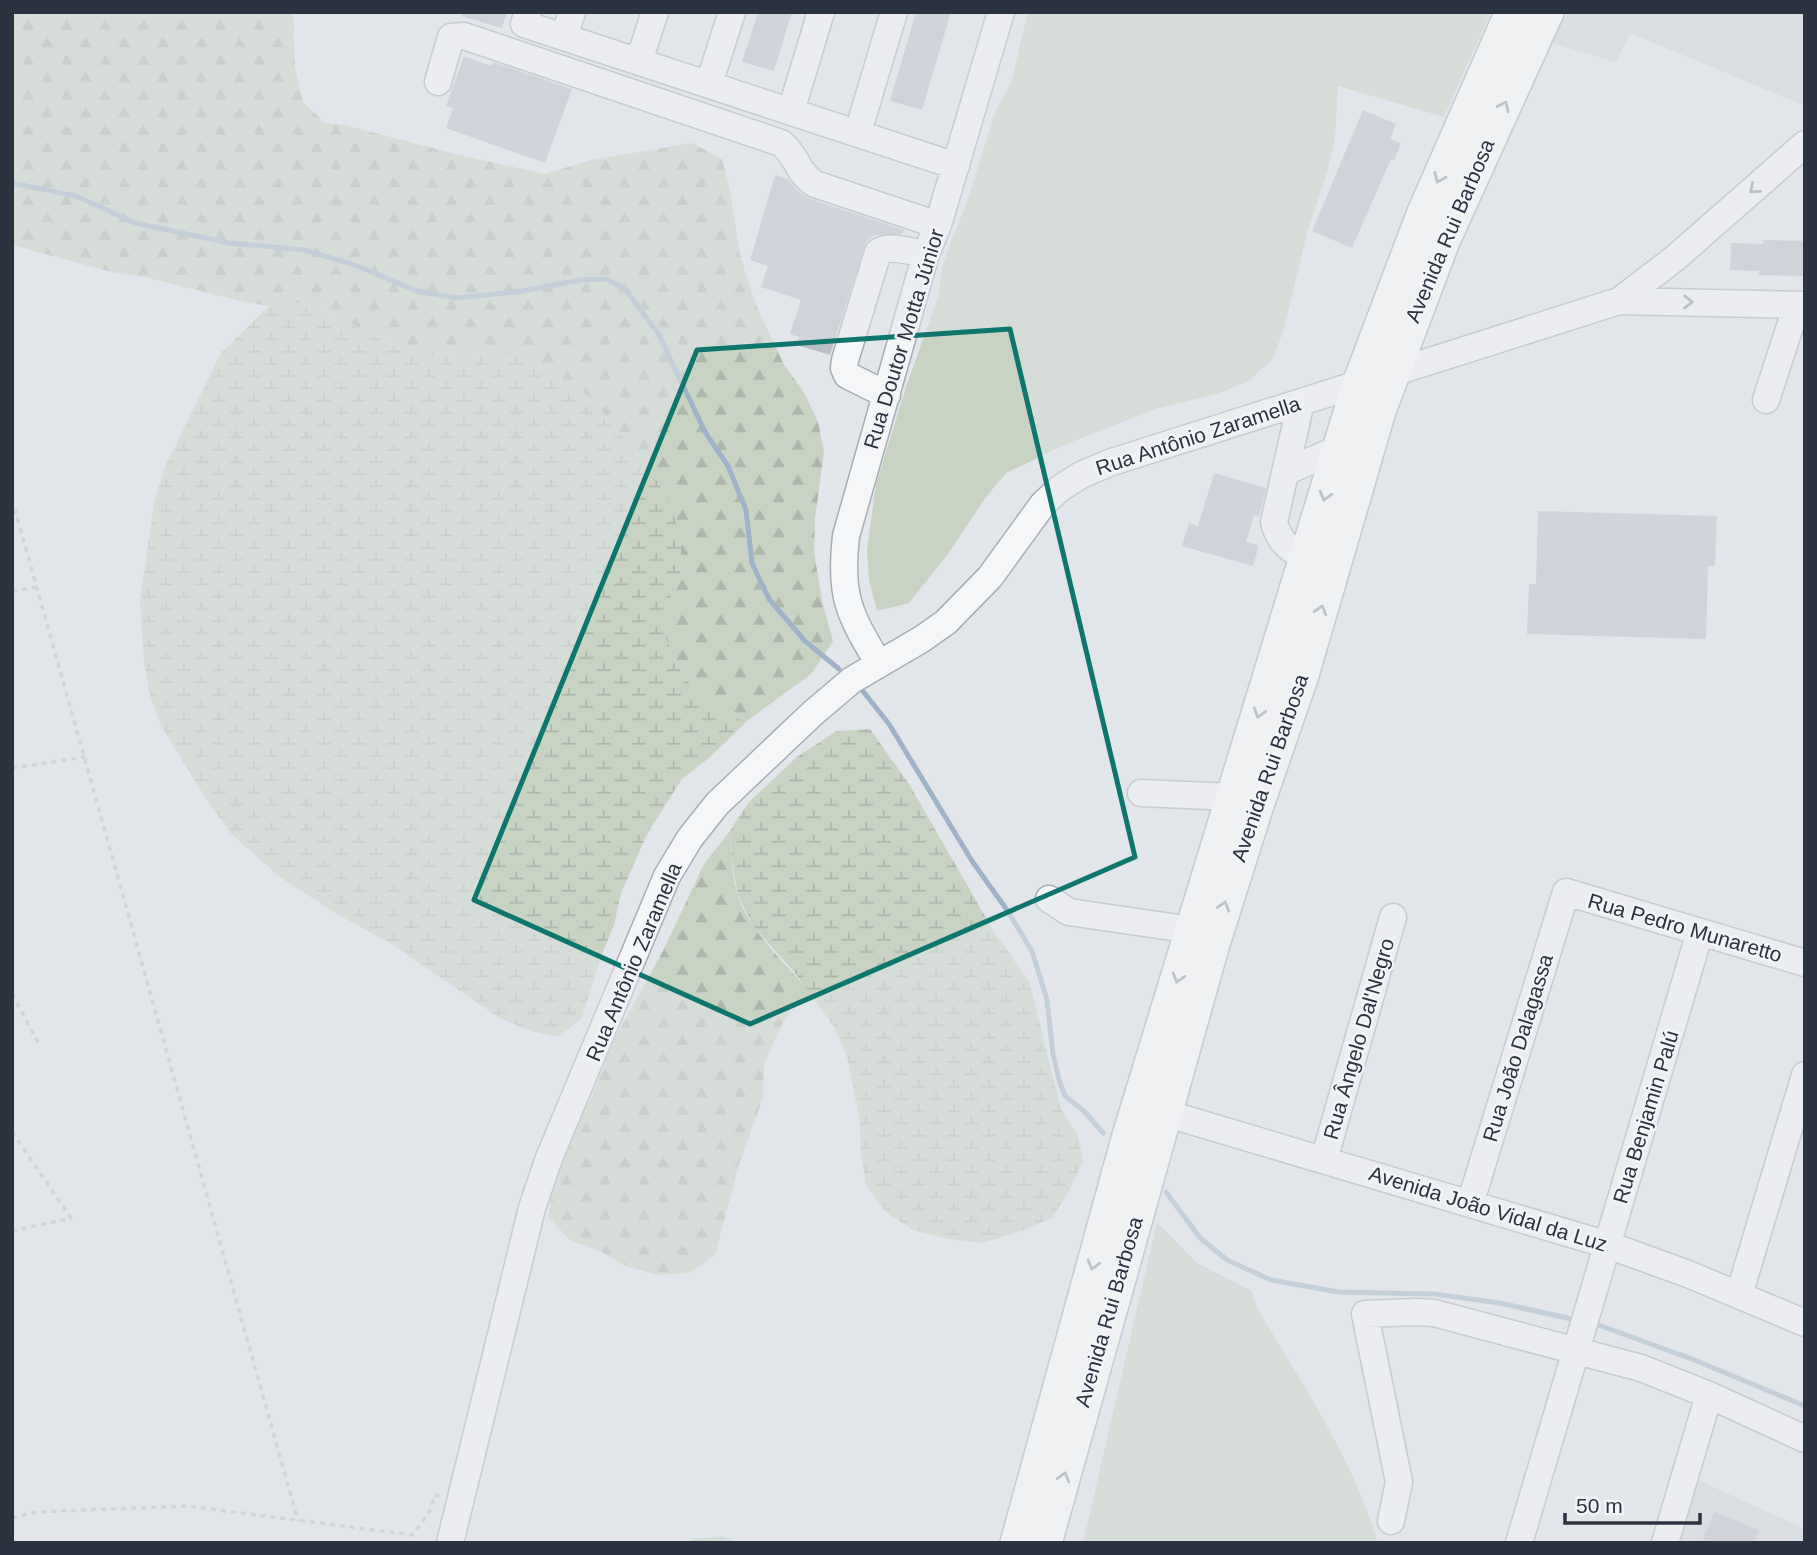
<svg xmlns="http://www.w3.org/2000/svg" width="1817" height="1555" font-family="Arial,sans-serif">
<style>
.built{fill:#d1d4dc}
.green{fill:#c8d3c4}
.forest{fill:url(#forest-firs)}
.wetland{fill:url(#wetland-marsh)}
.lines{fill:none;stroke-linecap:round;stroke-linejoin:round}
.stream{stroke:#9fb3c8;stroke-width:5}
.building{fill:#babfc7}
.minor-casing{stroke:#a7acb4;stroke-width:29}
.major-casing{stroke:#a2aab5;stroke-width:36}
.path{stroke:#bcbfc5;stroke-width:3.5;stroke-dasharray:5 5;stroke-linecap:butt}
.minor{stroke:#f5f6f8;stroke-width:26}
.major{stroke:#fff;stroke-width:33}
.oneway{stroke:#9599a0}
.oneway2{stroke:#90949c}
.marked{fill:none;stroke:#0f766e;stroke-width:5;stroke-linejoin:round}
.labels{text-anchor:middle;stroke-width:5;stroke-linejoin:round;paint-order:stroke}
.street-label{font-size:21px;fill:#2b3341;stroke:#f2f4f7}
</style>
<defs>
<pattern id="forest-firs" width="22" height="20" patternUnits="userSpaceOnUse" patternTransform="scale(1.75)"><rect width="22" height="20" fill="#c8d3c4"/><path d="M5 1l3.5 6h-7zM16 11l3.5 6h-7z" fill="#acb6aa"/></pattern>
<pattern id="wetland-marsh" width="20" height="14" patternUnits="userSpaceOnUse" patternTransform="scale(1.75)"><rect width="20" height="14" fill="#c8d3c4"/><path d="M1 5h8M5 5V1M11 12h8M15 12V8" fill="none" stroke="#acb6aa"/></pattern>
</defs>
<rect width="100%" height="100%" fill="#e2e5ea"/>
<path class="built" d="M 1564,12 L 1805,12 L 1805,106 L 1630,33 L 1616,62 L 1550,43 Z
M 1698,1480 L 1805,1529 L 1805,1543 L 1680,1543 Z"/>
<path class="green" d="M 1028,12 L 1491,12 L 1444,117 L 1338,86 L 1335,138 L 1328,169 L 1307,233 L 1284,329 L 1273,359 L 1247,382 L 1216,394 L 1155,409 L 1064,445 L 1006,473 L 986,497 L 948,554 L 909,603 L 877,611 L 869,580 L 867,550 L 876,485 L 905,390 L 938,297 L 942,267 L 953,236 L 966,205 L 996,110 L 1011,83 Z
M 1157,1222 L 1197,1263 L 1252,1291 L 1256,1306 C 1301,1382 1353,1458 1378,1543 L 1083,1543 Z"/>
<path class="forest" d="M 12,12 L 293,12 L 295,67 L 303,102 L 325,123 L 345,125 L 459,155 L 545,174 L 591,160 L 692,143 L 722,159 L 730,190 L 740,255 L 756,305 L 784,365 L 804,392 L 818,422 L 824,452 L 815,519 L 814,552 L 822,601 L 833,641 L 811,674 L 747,721 L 723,715 L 697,694 L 677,665 L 665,636 L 669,601 L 681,572 L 672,508 L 656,479 L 591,398 L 502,353 L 431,355 L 398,348 L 309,302 L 269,306 L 245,302 L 145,277 L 115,273 L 12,245 Z
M 730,831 C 731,852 731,875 738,896 C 752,936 790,967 816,1000 L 793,1006 L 777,1034 L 764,1065 L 763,1098 L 740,1161 L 715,1255 L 689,1273 L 657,1275 L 626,1266 L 600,1251 L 571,1241 L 548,1217 L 553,1186 L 572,1126 L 591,1098 L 615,1038 L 663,951 L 704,864 Z
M 724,1536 L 736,1543 L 686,1543 L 691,1539 Z"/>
<path class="wetland" d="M 309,302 L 398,348 L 431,355 L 502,353 L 535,359 L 591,398 L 656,479 L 672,508 L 681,540 L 681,572 L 669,601 L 665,636 L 677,665 L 697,694 L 723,715 L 747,721 L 710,757 L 682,779 L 647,834 L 621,893 L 614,925 L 602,954 L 582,1018 L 558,1037 L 527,1030 L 498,1017 L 393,945 L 337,914 L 281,878 L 232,835 L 212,808 L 161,726 L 150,696 L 144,662 L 140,599 L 154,504 L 164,469 L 221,353 L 269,306 Z
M 870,729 L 909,784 L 993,930 L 1030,983 L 1061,1109 L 1078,1136 L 1083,1162 L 1069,1191 L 1052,1218 L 1022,1231 L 982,1243 L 949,1239 L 913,1230 L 886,1212 L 866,1185 L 861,1155 L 860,1122 L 847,1057 L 834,1027 L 795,973 L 753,926 L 738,895 L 732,863 L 730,831 L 748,803 L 798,756 L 837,731 Z"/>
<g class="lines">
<path class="stream" d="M 12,183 L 76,196 L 135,223 L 229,243 L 304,250 L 352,264 L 417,291 L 457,298 L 516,292 L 581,280 L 607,279 L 626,290 L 659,335 L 705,432 L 728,466 L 746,510 L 752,563 L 769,599 L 805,641 L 839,669
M 862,690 L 889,724 L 972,861 L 1007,910 L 1032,951 L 1047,1000 L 1053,1054 L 1059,1080 L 1065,1096 L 1084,1111 L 1103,1133
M 1166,1192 L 1200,1238 L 1227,1260 L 1271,1280 L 1339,1292 L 1434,1294 L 1500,1303 L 1576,1320
M 1593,1323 L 1692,1359 L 1805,1406"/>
</g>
<path class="building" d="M 462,12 L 507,12 L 502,28 L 461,16 Z
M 758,12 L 792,12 L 774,71 L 742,62 Z
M 916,12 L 951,12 L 922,110 L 890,101 Z
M 464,56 L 491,66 L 493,62 L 572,89 L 545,163 L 446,128 L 453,108 L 446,106 Z
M 1363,110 L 1396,124 L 1390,139 L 1401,143 L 1394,160 L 1391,159 L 1352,248 L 1312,231 Z
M 775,175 L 788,179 L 798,191 L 810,199 L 904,230 L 902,234 L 874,235 L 866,242 L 830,355 L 797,345 L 799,337 L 790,334 L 801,300 L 761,287 L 768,266 L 750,260 Z
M 1763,240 L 1805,241 L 1805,276 L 1759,275 L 1759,271 L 1730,270 L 1731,243 L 1764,244 Z
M 1214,473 L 1266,488 L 1259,517 L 1254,515 L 1246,542 L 1259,545 L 1253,566 L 1182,546 L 1189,523 L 1198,526 Z
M 1538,511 L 1717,516 L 1715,566 L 1708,566 L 1706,639 L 1527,634 L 1529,584 L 1536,584 Z
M 1714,1512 L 1759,1530 L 1754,1543 L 1702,1543 Z"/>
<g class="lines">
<g class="minor-casing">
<path id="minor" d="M 528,12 L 524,24 L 956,166
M 564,37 L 572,12
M 639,61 L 655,12
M 438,82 L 451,37 L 464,36 L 781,143 C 797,155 797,173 815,184 L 938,225
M 709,84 L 732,12
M 791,111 L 821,12
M 858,132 L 894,12
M 1619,301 L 1805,305
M 887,395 L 847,375 L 844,368 L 845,360 L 878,252 C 890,244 912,252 926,254
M 1766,400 L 1797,305
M 1301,402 L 1274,522 C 1279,542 1289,549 1307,559
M 1285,472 L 1338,449
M 879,664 C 849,614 839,596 846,536 L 926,254 L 938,225 L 1001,12
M 1141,793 L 1233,797
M 1049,899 L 1069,912 L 1192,930
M 1165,1113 L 1608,1245 L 1688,1274 L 1805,1323
M 1324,1160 L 1393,917
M 1470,1204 L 1566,892 L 1805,963
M 1739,1295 L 1805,1075
M 1391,1521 L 1399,1482 L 1365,1314 L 1415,1312 L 1434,1313 L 1641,1368 L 1709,1395 L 1805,1439
M 450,1543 L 532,1208 L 549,1158 L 667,876 L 690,838 L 717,804 L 813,713 L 852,680 L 922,639 L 946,622 L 990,577 L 1043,504 L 1059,489 L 1081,475 L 1109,463 L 1619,301 L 1674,259 L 1805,144
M 1519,1543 L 1700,932
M 1665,1543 L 1709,1395"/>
</g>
<g class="major-casing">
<path id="major" d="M 1017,1543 L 1128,1139 L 1359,384 L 1423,215 L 1512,12
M 1045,1543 L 1212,947 L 1256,808 L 1302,675 L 1379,411 L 1443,241 L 1547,12"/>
</g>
<path class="path" d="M 12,499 L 298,1521
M 12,591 L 37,587
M 12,768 L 85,757
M 12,994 L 39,1044
M 12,1132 L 71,1218 L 12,1231
M 12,1518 L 35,1512 L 187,1506 L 413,1535 L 431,1509 L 435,1495 L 439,1496"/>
<use href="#minor" class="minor"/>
<use href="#major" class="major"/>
</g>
<defs><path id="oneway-chevron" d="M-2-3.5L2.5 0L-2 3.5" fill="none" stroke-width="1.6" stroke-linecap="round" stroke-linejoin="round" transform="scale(1.75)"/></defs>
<g class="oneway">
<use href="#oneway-chevron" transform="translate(1504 106) rotate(-65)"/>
<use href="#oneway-chevron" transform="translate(1439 178) rotate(113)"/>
<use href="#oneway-chevron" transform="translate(1325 496) rotate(106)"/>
<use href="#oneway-chevron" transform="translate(1321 610) rotate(-74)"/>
<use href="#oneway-chevron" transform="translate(1259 713) rotate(107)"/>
<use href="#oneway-chevron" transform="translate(1224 906) rotate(-73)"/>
<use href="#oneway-chevron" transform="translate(1178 978) rotate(107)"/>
<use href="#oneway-chevron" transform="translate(1093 1265) rotate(105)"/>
<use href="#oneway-chevron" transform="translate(1064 1477) rotate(-74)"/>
</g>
<g class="oneway2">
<use href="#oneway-chevron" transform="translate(1754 189) rotate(139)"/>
<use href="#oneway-chevron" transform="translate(1688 302) rotate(1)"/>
</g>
<path d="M0 0H1817V1555H0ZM 1010,329 L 1135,857 L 750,1024 L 474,900 L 697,350 Z" fill="#e2e5ea" fill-opacity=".55" fill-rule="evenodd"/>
<path class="marked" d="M 1010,329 L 1135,857 L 750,1024 L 474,900 L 697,350 Z"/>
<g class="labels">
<g class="street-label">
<text transform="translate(1450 231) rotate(-67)" y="7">Avenida Rui Barbosa</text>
<text transform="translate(904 339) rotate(-73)" y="7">Rua Doutor Motta Júnior</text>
<text transform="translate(1198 436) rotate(-18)" y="7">Rua Antônio Zaramella</text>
<text transform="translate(1270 768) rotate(-71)" y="7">Avenida Rui Barbosa</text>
<text transform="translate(1685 928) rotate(16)" y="7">Rua Pedro Munaretto</text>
<text transform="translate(634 962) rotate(-67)" y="7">Rua Antônio Zaramella</text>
<text transform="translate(1359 1039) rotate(-74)" y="7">Rua Ângelo Dal'Negro</text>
<text transform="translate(1518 1048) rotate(-73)" y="7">Rua João Dalagassa</text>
<text transform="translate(1646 1117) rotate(-73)" y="7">Rua Benjamin Palú</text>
<text transform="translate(1488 1209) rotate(17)" y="7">Avenida João Vidal da Luz</text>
<text transform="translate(1109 1312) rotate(-74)" y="7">Avenida Rui Barbosa</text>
</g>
</g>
<rect width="1817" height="1555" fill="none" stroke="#2b3341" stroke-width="28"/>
<path d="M1565 1513v10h135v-10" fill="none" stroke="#2b3341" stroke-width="3.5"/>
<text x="1576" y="1513" font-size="21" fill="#2b3341" stroke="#f2f4f7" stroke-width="5" paint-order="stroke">50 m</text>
</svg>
